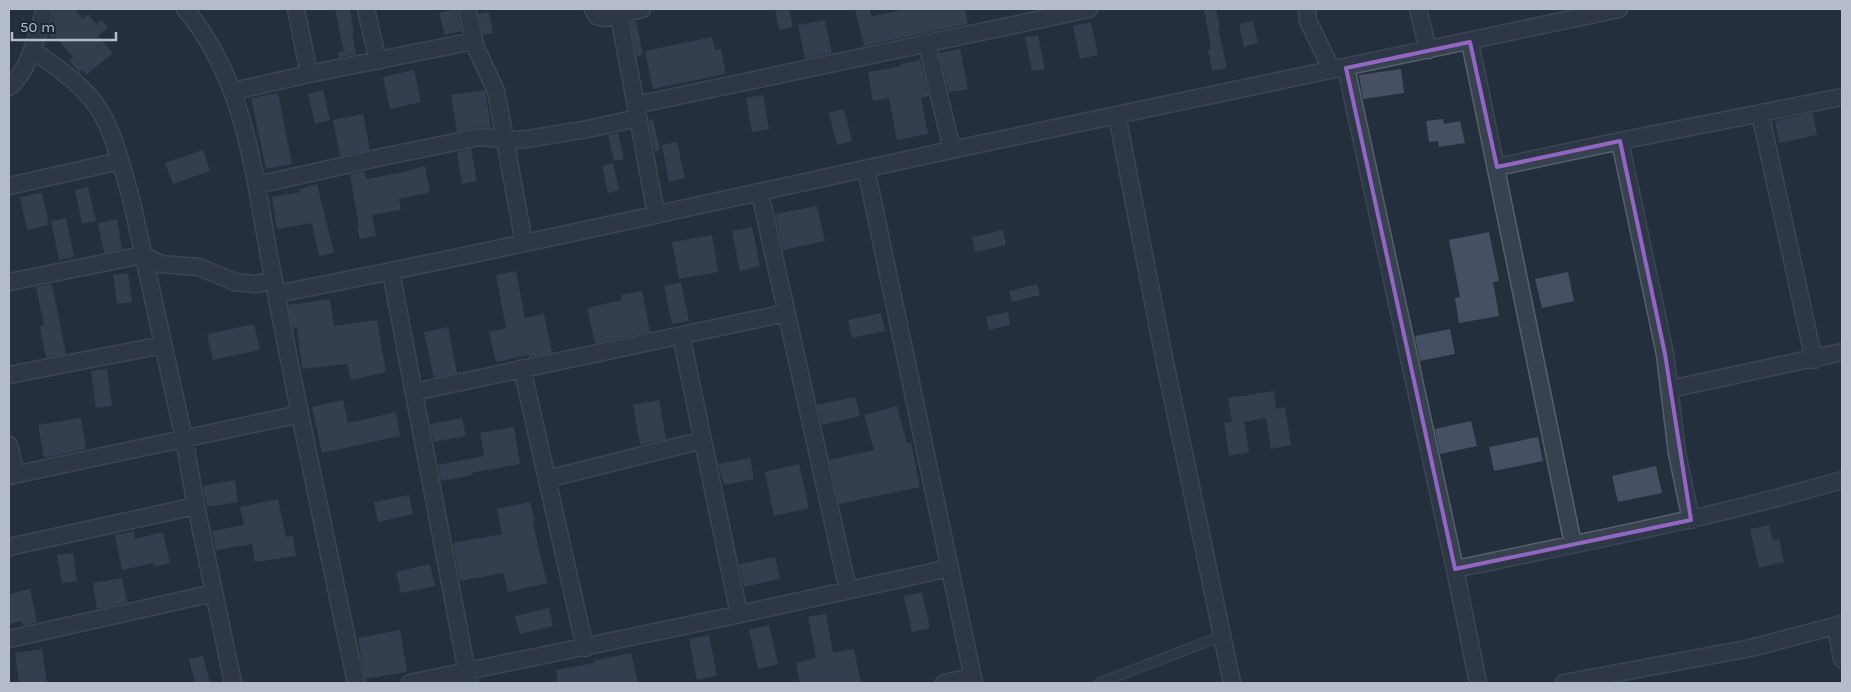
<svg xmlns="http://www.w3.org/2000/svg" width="1851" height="692" font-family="Karla,sans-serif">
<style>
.building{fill:#455162}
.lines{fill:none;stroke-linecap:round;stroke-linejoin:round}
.service-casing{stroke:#565f6c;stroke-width:11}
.minor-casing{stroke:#565f6c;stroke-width:19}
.service{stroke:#38414e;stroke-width:9}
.minor{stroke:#38414e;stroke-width:16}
.marked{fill:none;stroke:#9266c3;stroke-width:4;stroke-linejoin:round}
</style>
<rect width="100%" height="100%" fill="#242f3e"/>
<path class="building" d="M 58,9 L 74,9 L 83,19 L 88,14 L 96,24 L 101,20 L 108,27 L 98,36 L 113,53 L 86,75 L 82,70 L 79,72 L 69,60 L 73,57 L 55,37 L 53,39 L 48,34 L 50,28 L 54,24 L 52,21 L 55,11 Z
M 335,9 L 350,9 L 354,33 L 352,33 L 356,54 L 339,58 L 338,52 L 344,52 Z
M 456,9 L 462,31 L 445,35 L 439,13 Z
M 775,9 L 789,9 L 793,27 L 779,30 Z
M 855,9 L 869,9 L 872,16 L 908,9 L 965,9 L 968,24 L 864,46 Z
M 1204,9 L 1216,9 L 1220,28 L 1218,28 L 1227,68 L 1212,71 L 1208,50 L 1211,49 Z
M 489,12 L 493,33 L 483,35 L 478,14 Z
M 825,20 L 832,53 L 805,59 L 798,25 Z
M 636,21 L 643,55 L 637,56 L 630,22 Z
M 1253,21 L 1258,43 L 1244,47 L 1239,24 Z
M 1091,22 L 1098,55 L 1080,59 L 1073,26 Z
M 1038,35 L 1045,69 L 1032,71 L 1025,37 Z
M 712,37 L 715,50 L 721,49 L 726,74 L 653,89 L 645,51 Z
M 960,49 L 968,89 L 949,92 L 939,53 Z
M 920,60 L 929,96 L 921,98 L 928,134 L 897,140 L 889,98 L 873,101 L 868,72 L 902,66 L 901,64 Z
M 1401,69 L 1404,93 L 1363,99 L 1359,75 Z
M 414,70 L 421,102 L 390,109 L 383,77 Z
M 323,90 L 330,120 L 315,124 L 308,94 Z
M 485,90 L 491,128 L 478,127 L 457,132 L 451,95 Z
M 278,93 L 292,164 L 266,169 L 251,98 Z
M 763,95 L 769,129 L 752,132 L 746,98 Z
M 844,109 L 852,141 L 837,145 L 829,113 Z
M 1813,113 L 1817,135 L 1779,143 L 1775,121 Z
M 363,114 L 370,150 L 340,156 L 333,120 Z
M 653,119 L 660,150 L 655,152 L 649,120 Z
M 1443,119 L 1444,124 L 1460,121 L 1465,143 L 1439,147 L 1438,141 L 1429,142 L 1426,121 Z
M 618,133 L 624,159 L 614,161 L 608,135 Z
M 677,142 L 685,178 L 669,182 L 662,145 Z
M 471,149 L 477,181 L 462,184 L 457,152 Z
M 203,150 L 210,171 L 173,184 L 165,163 Z
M 613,163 L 619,190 L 608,193 L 602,166 Z
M 425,166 L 430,192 L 399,199 L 401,210 L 372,215 L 376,236 L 360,239 L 357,227 L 359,226 L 350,175 L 364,171 L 366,179 L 410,171 L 409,170 Z
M 317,184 L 334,253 L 319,256 L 312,223 L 277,229 L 272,197 L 301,192 L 300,189 Z
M 88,187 L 96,221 L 82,224 L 75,190 Z
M 42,193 L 49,225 L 27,230 L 20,197 Z
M 817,206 L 825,241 L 783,250 L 775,214 Z
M 66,218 L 74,257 L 59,260 L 51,221 Z
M 117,219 L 122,249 L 104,253 L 98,223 Z
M 752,227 L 760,266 L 740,271 L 732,231 Z
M 1003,230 L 1006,245 L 975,252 L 972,237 Z
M 1489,232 L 1499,281 L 1493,282 L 1499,316 L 1459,323 L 1455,298 L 1460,297 L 1449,240 Z
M 712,235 L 718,272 L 679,279 L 672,242 Z
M 516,271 L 525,318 L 544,314 L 552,353 L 529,357 L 529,355 L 496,362 L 489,332 L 506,328 L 496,275 Z
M 1568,272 L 1574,301 L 1542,308 L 1535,279 Z
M 128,273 L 132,302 L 117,304 L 113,275 Z
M 681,282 L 689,321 L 672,324 L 664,286 Z
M 52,284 L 66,354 L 46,358 L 40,326 L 44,325 L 36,287 Z
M 1037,284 L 1040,295 L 1012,302 L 1009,291 Z
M 642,291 L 650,332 L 595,343 L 587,308 L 622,300 L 621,295 Z
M 330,299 L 334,326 L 377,320 L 386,372 L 351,380 L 347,364 L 302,369 L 297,328 L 293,329 L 288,305 Z
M 1008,312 L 1010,325 L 989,330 L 986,317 Z
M 881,313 L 885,331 L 852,338 L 848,320 Z
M 254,324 L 260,350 L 213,360 L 207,334 Z
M 448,327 L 457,373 L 434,378 L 424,332 Z
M 1450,329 L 1455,354 L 1420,361 L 1415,336 Z
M 107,369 L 112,406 L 96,408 L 91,371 Z
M 1274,391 L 1276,409 L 1285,407 L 1291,445 L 1271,449 L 1266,418 L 1244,422 L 1249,452 L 1229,456 L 1224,423 L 1232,422 L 1228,398 Z
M 855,397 L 860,416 L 822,425 L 817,405 Z
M 343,400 L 348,423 L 396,412 L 400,436 L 322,453 L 312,407 Z
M 659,400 L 666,439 L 640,445 L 633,405 Z
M 897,406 L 907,443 L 911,442 L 920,487 L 839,504 L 829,460 L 874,450 L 864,415 Z
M 81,418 L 86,449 L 44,458 L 38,425 Z
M 462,418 L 466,436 L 434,442 L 430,424 Z
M 1471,421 L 1477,446 L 1440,454 L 1435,429 Z
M 514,427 L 520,464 L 471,473 L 472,475 L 441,481 L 438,465 L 484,456 L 480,433 Z
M 1538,437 L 1543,461 L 1494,471 L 1489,447 Z
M 750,458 L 754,479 L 724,485 L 718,464 Z
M 799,464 L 809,508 L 774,516 L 765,472 Z
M 1656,466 L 1662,493 L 1618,502 L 1612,476 Z
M 235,480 L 238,502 L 207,507 L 203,486 Z
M 409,495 L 413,514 L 378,522 L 374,502 Z
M 278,499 L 286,537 L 293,536 L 296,556 L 255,562 L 252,544 L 216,550 L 212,531 L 244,525 L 240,507 Z
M 530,502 L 535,523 L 533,524 L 547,583 L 508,592 L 503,573 L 460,581 L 453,543 L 502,534 L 497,509 Z
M 1769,525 L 1773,540 L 1779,539 L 1784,562 L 1759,568 L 1750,529 Z
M 134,531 L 135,539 L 163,532 L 170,563 L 155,567 L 154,563 L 122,570 L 115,535 Z
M 73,553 L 77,581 L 62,583 L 57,555 Z
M 775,557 L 780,579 L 744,587 L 739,564 Z
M 430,564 L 435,586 L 401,593 L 396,572 Z
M 122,578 L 127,602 L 97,609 L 93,583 Z
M 30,589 L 37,622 L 23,626 L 22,621 L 9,624 L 9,594 Z
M 922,592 L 930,628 L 912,632 L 904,596 Z
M 549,608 L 553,626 L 520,634 L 515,616 Z
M 826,614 L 833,653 L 854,649 L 861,683 L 800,683 L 796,663 L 816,658 L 808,617 Z
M 769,625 L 778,664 L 758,669 L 749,630 Z
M 400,630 L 407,672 L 365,679 L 358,638 Z
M 709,635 L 717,676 L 697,680 L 689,639 Z
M 42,649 L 47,683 L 19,683 L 15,653 Z
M 631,653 L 638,683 L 558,683 L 556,670 L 595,663 L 594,661 Z
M 203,656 L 210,683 L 195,683 L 189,659 Z"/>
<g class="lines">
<g class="service-casing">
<path id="service" d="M 1099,683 L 1222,636"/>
</g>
<g class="minor-casing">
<path id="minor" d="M 185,9 C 237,70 251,150 264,227 C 271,268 279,309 287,349 C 309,461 333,572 356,683
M 296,9 L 309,74
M 366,9 L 378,61
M 467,9 L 476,48 L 496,91 L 524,243
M 593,9 L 597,16 L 604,18 L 642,9
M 1307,9 L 1308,21 L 1332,70
M 1418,9 L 1428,50
M 619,15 L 656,214
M 1470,42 L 1573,544
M 927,44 L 952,150
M 32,50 C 58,68 89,88 104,118 C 117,143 123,172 131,198 L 184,439 L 196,506 L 233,683
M 1346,68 L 1455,569 L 1478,683
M 9,87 C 29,72 38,32 45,9
M 234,91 L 309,74 L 474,41
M 636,105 L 1089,9
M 1760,113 L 1814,360
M 1117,115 L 1164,358 L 1232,683
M 1620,141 L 1665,354 L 1677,453 L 1691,520
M 1497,167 L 1620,141 L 1842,97
M 866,169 L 974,683
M 257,185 L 382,157 L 480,137 L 515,140 L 527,139 L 588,129 L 638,118
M 9,186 L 120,161
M 760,193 L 848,590
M 391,272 L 469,683
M 9,282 L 143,255 L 161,264 L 199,267 L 235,282 L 256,284 L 274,280
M 276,294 C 502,250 726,199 951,150 C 1173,101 1397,58 1619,9
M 681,335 L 739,614
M 522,368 L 585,648
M 9,375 L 163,345
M 1670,389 L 1842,352
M 414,392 L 786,313
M 9,445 L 16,474
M 9,476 L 300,414
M 547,479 L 703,440
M 9,547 L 196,506
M 1455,569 C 1585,542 1715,517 1842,480
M 1836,626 L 1842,659
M 9,639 L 214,593
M 410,683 L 722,618 L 950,568
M 944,683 L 972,677
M 1564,683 L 1751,648 L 1842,624"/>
</g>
<use href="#service" class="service"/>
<use href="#minor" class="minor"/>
</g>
<path d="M0 0H1851V692H0ZM 1470,42 L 1497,167 L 1620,141 L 1665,354 L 1691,520 L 1455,569 L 1346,68 Z" fill="#242f3e" fill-opacity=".55" fill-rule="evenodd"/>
<path class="marked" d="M 1470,42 L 1497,167 L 1620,141 L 1665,354 L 1691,520 L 1455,569 L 1346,68 Z"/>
<rect width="1851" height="692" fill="none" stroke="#b4bcc9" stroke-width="20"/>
<path d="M12 32v8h104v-8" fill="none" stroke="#b4bcc9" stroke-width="2.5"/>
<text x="20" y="32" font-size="15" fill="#b4bcc9" stroke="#1d2633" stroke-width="4" paint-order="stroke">50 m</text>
</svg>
